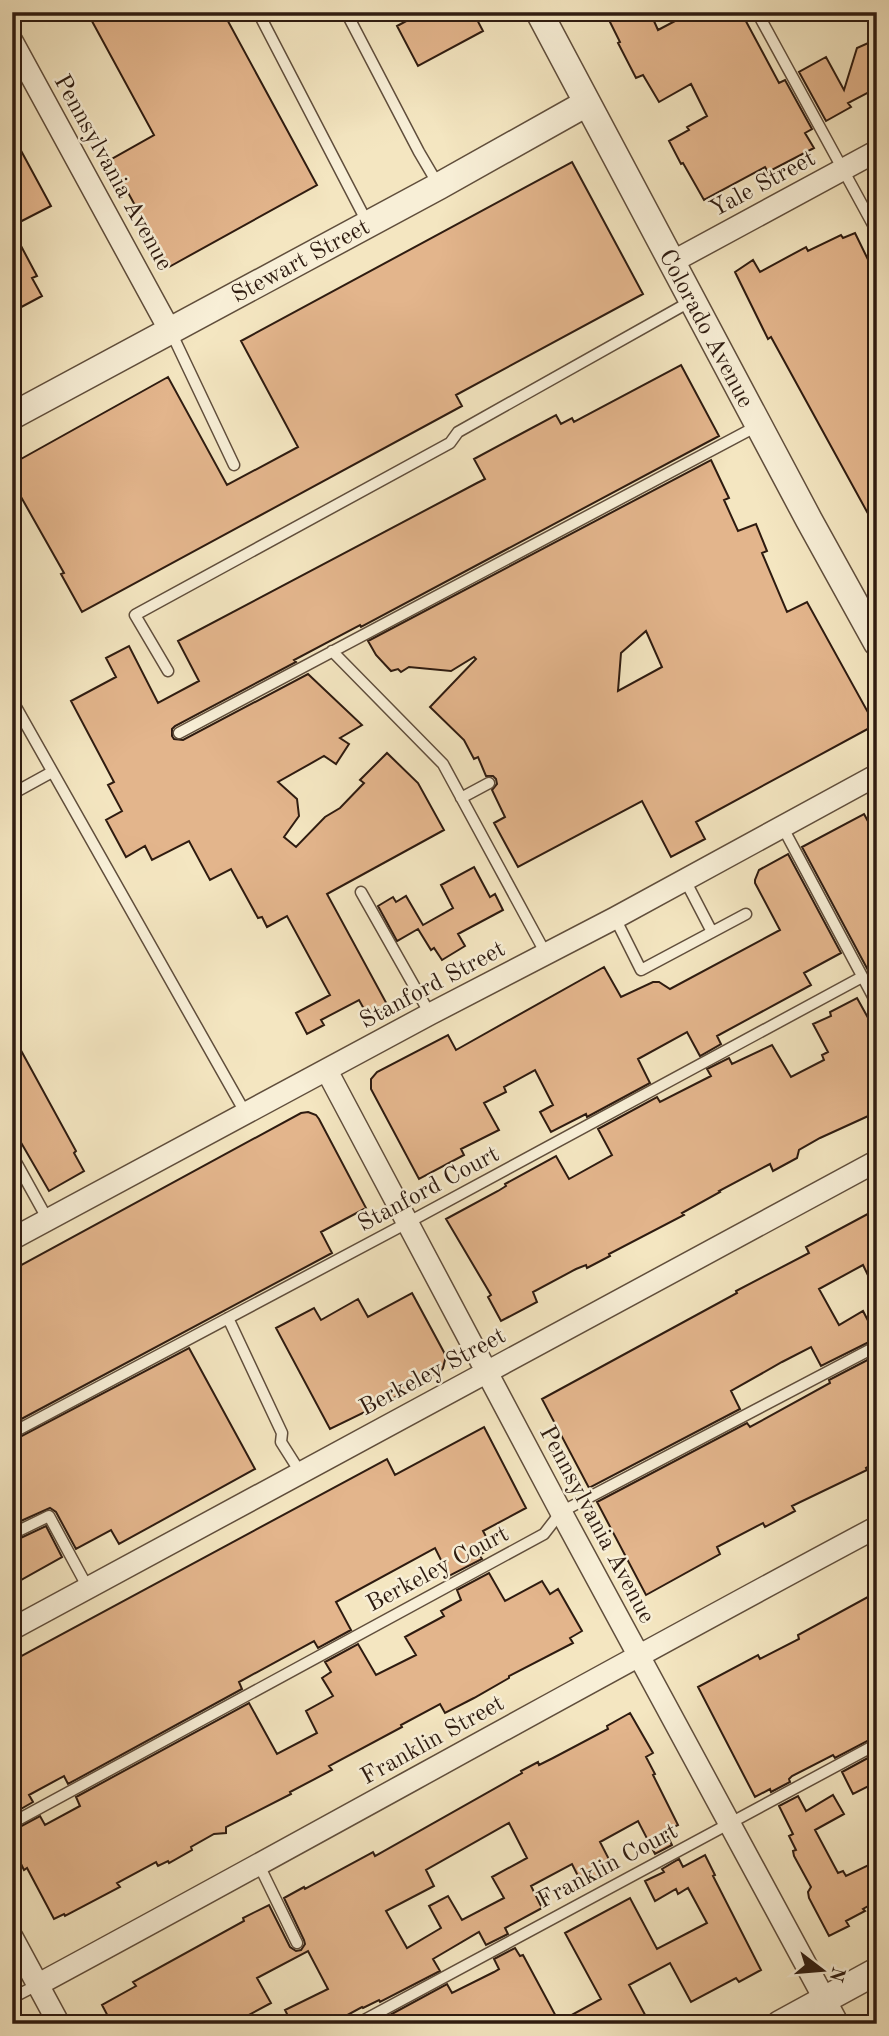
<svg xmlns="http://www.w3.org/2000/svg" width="889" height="2036" font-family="'Old Standard TT',serif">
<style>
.building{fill:#e3b58c;stroke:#2e1b10;stroke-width:2;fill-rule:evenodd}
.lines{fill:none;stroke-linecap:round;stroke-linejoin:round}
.service-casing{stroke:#604e3c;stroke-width:13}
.minor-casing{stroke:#604e3c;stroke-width:24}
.tertiary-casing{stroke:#604e3c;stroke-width:29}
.service{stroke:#f8efd7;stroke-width:10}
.minor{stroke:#f8efd7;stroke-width:21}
.tertiary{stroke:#f8efd7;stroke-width:26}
.labels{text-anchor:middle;stroke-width:5;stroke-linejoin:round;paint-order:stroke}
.street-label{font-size:24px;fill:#2e1b10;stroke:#f8efd7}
</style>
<rect width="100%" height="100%" fill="#f4e6c1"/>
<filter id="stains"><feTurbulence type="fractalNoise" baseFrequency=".00286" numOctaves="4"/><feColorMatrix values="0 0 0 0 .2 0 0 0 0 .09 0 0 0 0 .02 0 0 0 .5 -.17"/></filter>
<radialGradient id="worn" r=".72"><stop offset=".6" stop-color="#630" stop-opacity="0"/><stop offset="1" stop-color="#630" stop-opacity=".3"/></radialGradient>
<path class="building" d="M 87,12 L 223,12 L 317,185 L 169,267 L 110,160 L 154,135 Z
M 423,12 L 473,12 L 483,31 L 418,66 L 397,26 Z
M 605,12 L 650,12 L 658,30 L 692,12 L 741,12 L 779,83 L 785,80 L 812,129 L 805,133 L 814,148 L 768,172 L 765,167 L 704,200 L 683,163 L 681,164 L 669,141 L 689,130 L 687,127 L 707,116 L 691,84 L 659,102 L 643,75 L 636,78 L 618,43 L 620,42 Z
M 877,39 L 877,88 L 848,103 L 851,107 L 826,121 L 799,72 L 826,57 L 844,90 L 857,48 Z
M 12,134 L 51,206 L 12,226 Z
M 572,162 L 643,294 L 456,395 L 462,406 L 82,612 L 61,574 L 64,573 L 12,481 L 12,464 L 168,377 L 227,485 L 298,447 L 241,341 Z
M 12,229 L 37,276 L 32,278 L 42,296 L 12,312 Z
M 855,233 L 877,278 L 877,530 L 771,337 L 768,339 L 735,272 L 753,260 L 760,272 L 806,247 L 808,251 L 841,235 L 843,238 Z
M 681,365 L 719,436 L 361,627 L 360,625 L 294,660 L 296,662 L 175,726 L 172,729 L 172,736 L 174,739 L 183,740 L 308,674 L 362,725 L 340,738 L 349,744 L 336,764 L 324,756 L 278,782 L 297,799 L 299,816 L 284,837 L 296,847 L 325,817 L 340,808 L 364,783 L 360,780 L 387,753 L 418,783 L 444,830 L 327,894 L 389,1008 L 369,1018 L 359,1000 L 321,1020 L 324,1025 L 307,1034 L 296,1013 L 330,995 L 287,916 L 267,927 L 262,917 L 258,918 L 231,869 L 210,880 L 189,841 L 152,860 L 145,846 L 126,857 L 106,820 L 122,811 L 108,785 L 114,782 L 71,701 L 116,677 L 106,658 L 129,646 L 158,703 L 199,681 L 178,641 L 477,483 L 485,479 L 474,459 L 556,415 L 561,424 L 572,418 L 574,422 Z
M 711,460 L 729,498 L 724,500 L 738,531 L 756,524 L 767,551 L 762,553 L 787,612 L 807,602 L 875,725 L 696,822 L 705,839 L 671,857 L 642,801 L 518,867 L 494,823 L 505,817 L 492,790 L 497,784 L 496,779 L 493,776 L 486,776 L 478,757 L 474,759 L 464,740 L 430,707 L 476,659 L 474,657 L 451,671 L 409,667 L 401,672 L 398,669 L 391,671 L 376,655 L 368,641 ZM 646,631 L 662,667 L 618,691 L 621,653 Z
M 864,814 L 877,838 L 877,987 L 802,847 Z
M 788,854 L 841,953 L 804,973 L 811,985 L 717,1036 L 721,1044 L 700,1056 L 687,1032 L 638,1059 L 650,1083 L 587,1117 L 586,1114 L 551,1132 L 540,1112 L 553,1105 L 535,1070 L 504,1087 L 506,1092 L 484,1103 L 499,1130 L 461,1149 L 464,1155 L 419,1179 L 371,1089 L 371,1079 L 377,1072 L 448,1035 L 456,1050 L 604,967 L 621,997 L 653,982 L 659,982 L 670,989 L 780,930 L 755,883 L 755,880 L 759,870 Z
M 474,867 L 490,897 L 495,894 L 503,910 L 458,934 L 465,946 L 442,960 L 434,948 L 431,950 L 418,929 L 397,941 L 378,906 L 393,897 L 396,902 L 406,896 L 423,925 L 453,908 L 441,885 Z
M 857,998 L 877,1034 L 877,1112 L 820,1138 L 799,1150 L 797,1158 L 773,1171 L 770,1164 L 719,1191 L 720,1192 L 682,1213 L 684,1215 L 609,1254 L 610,1256 L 587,1268 L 586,1265 L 576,1269 L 533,1292 L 537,1302 L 501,1321 L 488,1297 L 491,1295 L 446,1219 L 498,1191 L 506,1186 L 505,1184 L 556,1156 L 569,1179 L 612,1155 L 598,1129 L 657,1097 L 660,1102 L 711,1076 L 707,1069 L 729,1058 L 732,1064 L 772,1045 L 791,1077 L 824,1060 L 822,1055 L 828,1052 L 813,1024 L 831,1016 L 830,1012 Z
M 12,1034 L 76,1151 L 74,1153 L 84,1171 L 49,1191 L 12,1127 Z
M 308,1112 L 316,1115 L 319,1119 L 366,1208 L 321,1232 L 332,1253 L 12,1424 L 12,1270 L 301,1113 Z
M 877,1209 L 877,1294 L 863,1265 L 819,1289 L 839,1325 L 863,1311 L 877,1338 L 821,1366 L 811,1347 L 782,1362 L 731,1391 L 740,1409 L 589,1488 L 542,1399 L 737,1293 L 736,1291 L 809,1253 L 806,1247 Z
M 412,1293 L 446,1356 L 443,1368 L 440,1372 L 407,1389 L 408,1391 L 330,1429 L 276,1328 L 314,1308 L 321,1320 L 358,1299 L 368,1317 Z
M 189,1348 L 255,1469 L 119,1544 L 111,1530 L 76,1549 L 56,1512 L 50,1508 L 12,1525 L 12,1441 Z
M 877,1355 L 877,1462 L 866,1468 L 867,1470 L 792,1506 L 795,1511 L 765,1527 L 763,1523 L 717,1547 L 720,1554 L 646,1595 L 597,1502 L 747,1423 L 750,1427 L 830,1383 L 829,1380 Z
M 484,1427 L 526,1508 L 483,1531 L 492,1548 L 479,1555 L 482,1559 L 449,1576 L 435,1548 L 336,1602 L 351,1630 L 318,1648 L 314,1641 L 239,1682 L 242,1689 L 68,1784 L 64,1776 L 29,1795 L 33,1802 L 12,1814 L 12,1661 L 387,1459 L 395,1475 Z
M 46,1526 L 62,1557 L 12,1585 L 12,1542 Z
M 489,1573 L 505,1601 L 542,1581 L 550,1594 L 558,1589 L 582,1631 L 570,1638 L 573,1643 L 509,1676 L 509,1678 L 474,1698 L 445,1713 L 440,1704 L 401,1725 L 402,1727 L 329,1766 L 332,1770 L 290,1792 L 291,1794 L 226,1827 L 226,1833 L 214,1834 L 191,1847 L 192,1850 L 169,1863 L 168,1861 L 158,1866 L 156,1862 L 117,1883 L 120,1887 L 65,1916 L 64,1914 L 54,1919 L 27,1868 L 24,1870 L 19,1860 L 12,1864 L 12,1831 L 40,1816 L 45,1825 L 80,1806 L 76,1797 L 249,1703 L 277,1754 L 317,1733 L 306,1711 L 333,1696 L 322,1678 L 331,1672 L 325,1662 L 358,1644 L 376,1675 L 416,1655 L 405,1637 L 444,1616 L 441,1611 L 461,1600 L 457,1590 Z
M 877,1592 L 877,1736 L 835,1758 L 833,1755 L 792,1776 L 789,1779 L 790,1782 L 771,1792 L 770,1789 L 755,1797 L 698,1687 L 758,1655 L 760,1659 L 799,1639 L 798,1635 Z
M 630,1713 L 653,1753 L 646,1757 L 655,1774 L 653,1775 L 678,1825 L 665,1831 L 672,1845 L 655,1854 L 638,1821 L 600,1842 L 614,1869 L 583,1886 L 572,1864 L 531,1886 L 542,1908 L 505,1928 L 508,1934 L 486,1945 L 479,1932 L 433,1959 L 440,1971 L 380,2002 L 379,2000 L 363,2008 L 362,2007 L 331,2024 L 292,2024 L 285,2010 L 328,1989 L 308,1951 L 257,1978 L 271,2003 L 232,2024 L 112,2024 L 102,2005 L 136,1986 L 133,1982 L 244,1921 L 243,1918 L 269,1905 L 290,1947 L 296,1951 L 301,1950 L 305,1944 L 304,1940 L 284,1898 L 304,1887 L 305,1889 L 373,1852 L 375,1856 L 522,1773 L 521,1771 L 538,1762 L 539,1765 L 553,1758 L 608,1729 L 607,1726 ZM 509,1823 L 527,1858 L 492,1877 L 504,1898 L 462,1920 L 448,1896 L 429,1906 L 441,1928 L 407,1948 L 386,1911 L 434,1886 L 426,1870 Z
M 877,1753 L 877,1782 L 853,1794 L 842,1772 Z
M 833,1795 L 844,1814 L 815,1830 L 838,1873 L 843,1871 L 846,1876 L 877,1861 L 877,1901 L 863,1909 L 865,1911 L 846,1921 L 849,1926 L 829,1936 L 809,1898 L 808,1892 L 811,1887 L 794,1856 L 793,1851 L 796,1850 L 789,1836 L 793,1834 L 779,1806 L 798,1796 L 806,1811 Z
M 705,1855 L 715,1875 L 713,1876 L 761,1970 L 739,1982 L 736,1978 L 691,2002 L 670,1963 L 629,1985 L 650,2024 L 392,2024 L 388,2016 L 447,1984 L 452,1993 L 494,1972 L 499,1969 L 494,1959 L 515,1948 L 520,1956 L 523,1955 L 559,2022 L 601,1999 L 565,1933 L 630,1898 L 657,1949 L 707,1923 L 688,1888 L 678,1894 L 676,1889 L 655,1901 L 645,1881 L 664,1872 L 662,1869 L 679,1859 L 683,1867 Z"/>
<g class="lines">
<g class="service-casing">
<path id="service" d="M 258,12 L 368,224
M 346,12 L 419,152 L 439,186
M 757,12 L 877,232
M 171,332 L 234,465
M 332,651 L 443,764 L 546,954
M 168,671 L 135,615 L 450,443 L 458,432 L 693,300
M 12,700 L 246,1114
M 179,733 L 759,425
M 12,794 L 52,772
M 461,798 L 489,783
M 782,826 L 877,1004
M 685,880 L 712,932
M 361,892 L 430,1014
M 615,918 L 641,970 L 746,914
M 12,1155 L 48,1220
M 228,1318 L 282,1433 L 281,1442 L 300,1472
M 12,1433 L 407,1223 L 862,977
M 12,1534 L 49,1516 L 88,1588
M 12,1823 L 544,1534 L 561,1512 L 877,1346
M 259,1865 L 297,1943
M 12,1998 L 39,1984
M 357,2024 L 877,1744"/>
</g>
<g class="minor-casing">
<path id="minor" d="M 12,41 L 169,329
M 672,262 L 877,151
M 327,1071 L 561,1512 L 838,2024
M 12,1239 L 430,1014 L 615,918 L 877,775
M 12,1629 L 877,1161
M 12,1937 L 59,2024
M 39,1984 C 319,1833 596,1677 877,1527"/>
</g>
<g class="tertiary-casing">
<path id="tertiary" d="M 539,12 L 809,520 L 877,643
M 12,416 L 439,186 L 587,103
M 780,2024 L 877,1971"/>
</g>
<use href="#service" class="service"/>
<use href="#minor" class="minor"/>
<use href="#tertiary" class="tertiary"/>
</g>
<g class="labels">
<g class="street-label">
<text transform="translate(114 172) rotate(61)" y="8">Pennsylvania Avenue</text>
<text transform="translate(762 183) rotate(-28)" y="8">Yale Street</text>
<text transform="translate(300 260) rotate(-28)" y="8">Stewart Street</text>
<text transform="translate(707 328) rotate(62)" y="8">Colorado Avenue</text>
<text transform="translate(432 984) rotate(-28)" y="8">Stanford Street</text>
<text transform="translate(428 1188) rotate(-28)" y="8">Stanford Court</text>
<text transform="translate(432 1371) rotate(-28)" y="8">Berkeley Street</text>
<text transform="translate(598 1524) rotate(62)" y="8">Pennsylvania Avenue</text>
<text transform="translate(437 1568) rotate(-28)" y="8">Berkeley Court</text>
<text transform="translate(432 1739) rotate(-29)" y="8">Franklin Street</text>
<text transform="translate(607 1865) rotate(-28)" y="8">Franklin Court</text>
</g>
</g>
<rect width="889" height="2036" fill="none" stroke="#f4e6c1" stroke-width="42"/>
<rect x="14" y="14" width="861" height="2008" fill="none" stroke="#2e1b10" stroke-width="3.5"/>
<rect x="21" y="21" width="847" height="1994" fill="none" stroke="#2e1b10" stroke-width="2"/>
<g transform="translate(822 1970) rotate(106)" stroke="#f8efd7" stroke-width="5" paint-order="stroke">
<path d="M0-5L12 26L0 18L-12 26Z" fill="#2e1b10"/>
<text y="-10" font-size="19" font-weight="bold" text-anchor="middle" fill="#2e1b10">N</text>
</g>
<rect width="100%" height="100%" filter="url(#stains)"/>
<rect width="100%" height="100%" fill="url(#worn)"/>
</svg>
